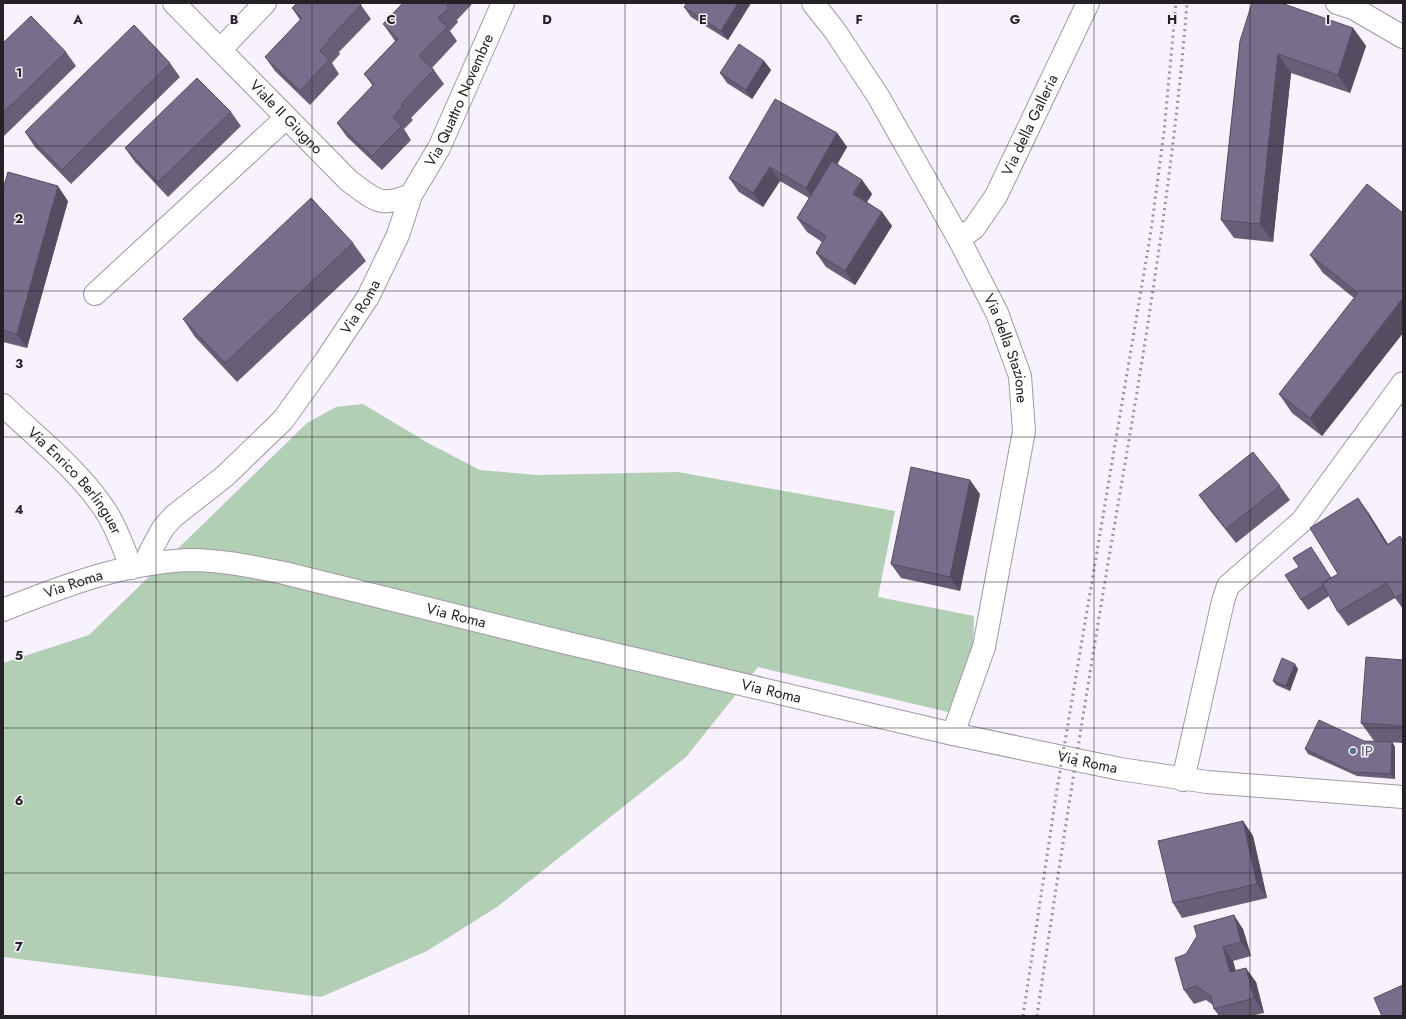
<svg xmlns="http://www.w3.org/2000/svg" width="1406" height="1019" font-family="Jost,sans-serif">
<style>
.forest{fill:#b2cfb5}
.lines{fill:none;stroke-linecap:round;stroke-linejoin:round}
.minor-casing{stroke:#9f99a4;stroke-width:24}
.minor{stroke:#fff;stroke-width:22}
.rail{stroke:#97929b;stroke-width:3;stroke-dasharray:2 4;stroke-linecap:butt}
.wall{fill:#675f78}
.shaded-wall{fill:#544d62}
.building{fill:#786e8c;stroke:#544d62}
.grid{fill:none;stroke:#242226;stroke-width:1;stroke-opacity:0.55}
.service-dot{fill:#5c6f8a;stroke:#f8f1fe;stroke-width:1.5}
.labels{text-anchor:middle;stroke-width:3;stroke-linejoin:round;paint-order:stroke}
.street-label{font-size:15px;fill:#242226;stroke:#f8f1fe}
.service-label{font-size:15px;fill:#4e5e75;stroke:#f8f1fe;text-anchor:start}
.grid-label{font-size:13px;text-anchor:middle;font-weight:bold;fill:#242226;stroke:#f8f1fe;stroke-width:3;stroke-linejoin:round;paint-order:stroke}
</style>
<rect width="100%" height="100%" fill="#f8f1fe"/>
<path class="forest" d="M 363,404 L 428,443 L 480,470 L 538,475 L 678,472 L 895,511 L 878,597 L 974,616 L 973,653 L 948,712 L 758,667 L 686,757 L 497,907 L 427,951 L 321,997 L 3,957 L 3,663 L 89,635 L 307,423 L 336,407 Z"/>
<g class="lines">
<g class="minor-casing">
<g id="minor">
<path id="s1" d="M 174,3 L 349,181 C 376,200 378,208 411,195"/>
<path id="s2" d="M 813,3 L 835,31 L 878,96 L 959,239 L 997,313 L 1020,376 L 1024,431 L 984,647 L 953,734"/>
<path d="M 1337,3 L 1353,8 L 1403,37"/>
<path d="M 220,50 L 265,3"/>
<path id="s3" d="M 959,239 L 974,228 L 996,196 L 1088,3"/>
<path d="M 95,294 L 286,118"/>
<path id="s4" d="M 3,405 C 38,439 78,469 105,510 C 116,527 124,548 131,568"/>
<path id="s5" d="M 145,565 L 151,550 L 163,528 L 174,516 L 225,476 L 283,420 L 326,360 L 368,297 L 398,235 L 411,195 L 439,148 L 503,3"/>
<path id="s6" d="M 3,610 C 63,586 125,562 191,560 C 222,560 254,567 284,573 L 567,643 L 953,734 L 1120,769 L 1207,782 L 1403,797"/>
<path d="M 1183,780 L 1223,601 L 1228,586 L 1302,521 L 1403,383"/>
</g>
</g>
<use href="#minor" class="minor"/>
<path class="rail" d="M 1023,1016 L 1057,789 L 1151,231 L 1164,132 L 1176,3
M 1037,1016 C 1059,865 1083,714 1108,563 C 1140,377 1172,192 1187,3"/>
</g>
<path class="wall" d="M 403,3 L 473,3 L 457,20 L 458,22 L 450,31 L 457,41 L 432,68 L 434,70 L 444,84 L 411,118 L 413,120 L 404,129 L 411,140 L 382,170 L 347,137 L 337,123 L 373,86 L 364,74 L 395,41 L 393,38 L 383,24 Z
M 751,3 L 728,40 L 691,17 L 684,7 Z
M 361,5 L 371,19 L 339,52 L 340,54 L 332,63 L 339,74 L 310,105 L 275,71 L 265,57 L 300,20 L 292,8 Z
M 1353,28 L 1366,46 L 1350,93 L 1291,73 L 1273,242 L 1234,238 L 1221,220 L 1240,41 Z
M 3,43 L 66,52 L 76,66 L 3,137 Z
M 764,61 L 771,70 L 752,99 L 727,83 L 720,73 Z
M 170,63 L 180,77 L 71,184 L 35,147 L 25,132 Z
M 231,112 L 241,126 L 168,197 L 135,162 L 125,148 Z
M 837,133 L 847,147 L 837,164 L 862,180 L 872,194 L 867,202 L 882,212 L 892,226 L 855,285 L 826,267 L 816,253 L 822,242 L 807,232 L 797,218 L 809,198 L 780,181 L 763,207 L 739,192 L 729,178 Z
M 3,189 L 68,201 L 27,348 L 3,342 Z
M 1403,213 L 1403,333 L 1322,436 L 1292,413 L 1279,394 L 1354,298 L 1323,273 L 1310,255 Z
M 353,243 L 366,261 L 237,382 L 195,337 L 183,319 Z
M 1280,486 L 1290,500 L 1236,543 L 1209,509 L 1199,495 Z
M 980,494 L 960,591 L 901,578 L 891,564 Z
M 1368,512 L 1388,544 L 1403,540 L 1403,609 L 1395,598 L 1348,626 L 1338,612 L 1329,596 L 1308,610 L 1301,600 L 1299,567 L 1311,547 L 1331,578 L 1338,574 Z
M 1403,660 L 1403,743 L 1374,741 L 1361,723 Z
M 1298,669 L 1290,691 L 1276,685 L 1273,681 Z
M 1364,741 L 1392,742 L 1395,747 L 1395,779 L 1357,776 L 1308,754 L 1305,749 Z
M 1243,821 L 1253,836 L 1267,898 L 1182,918 L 1173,903 Z
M 1243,929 L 1251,956 L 1233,961 L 1236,971 L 1256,982 L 1264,1013 L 1251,1016 L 1219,1016 L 1214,1009 L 1213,1005 L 1206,1000 L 1194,1004 L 1184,990 L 1186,954 Z"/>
<path class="shaded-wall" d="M 738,3 L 751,3 L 728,40 L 721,31 Z
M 1353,28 L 1366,46 L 1350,93 L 1338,75 Z
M 1278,54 L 1291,73 L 1273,242 L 1260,224 Z
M 764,61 L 771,70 L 752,99 L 746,90 Z
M 837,133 L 847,147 L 816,202 L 806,188 Z
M 770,167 L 780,181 L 763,207 L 753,193 Z
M 862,180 L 872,194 L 863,208 L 853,194 Z
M 58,186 L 68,201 L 27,348 L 17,334 Z
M 882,212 L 892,226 L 855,285 L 845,271 Z
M 1403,298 L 1403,333 L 1322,436 L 1310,418 Z
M 970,480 L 980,494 L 960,591 L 950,577 Z
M 1358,498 L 1368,512 L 1397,559 L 1387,545 Z
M 1295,664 L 1298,669 L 1290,691 L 1286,686 Z
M 1392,742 L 1395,747 L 1395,779 L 1391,774 Z
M 1243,821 L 1253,836 L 1267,898 L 1257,884 Z
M 1234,915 L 1243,929 L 1251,956 L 1241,942 Z
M 1223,947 L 1233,961 L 1240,986 L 1230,972 Z
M 1246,968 L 1256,982 L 1264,1013 L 1254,998 Z"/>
<path class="building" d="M 297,3 L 360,3 L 361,5 L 329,39 L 330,40 L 320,51 L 329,60 L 300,91 L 265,57 L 302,18 L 292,8 Z
M 403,3 L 449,3 L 447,6 L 449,8 L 438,18 L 447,27 L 419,56 L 434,70 L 401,104 L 403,106 L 393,117 L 402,126 L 372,156 L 337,123 L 374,84 L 364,74 L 398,39 L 383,24 Z
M 687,3 L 738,3 L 721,31 L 684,7 Z
M 1252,3 L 1281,3 L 1353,28 L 1338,75 L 1278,54 L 1260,224 L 1221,220 L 1240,41 Z
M 31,16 L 66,52 L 3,113 L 3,43 Z
M 134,25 L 170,63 L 62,170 L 25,132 Z
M 739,44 L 764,61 L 746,90 L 720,73 Z
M 197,78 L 231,112 L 158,182 L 125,148 Z
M 775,99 L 837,133 L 806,188 L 770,167 L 753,193 L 729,178 Z
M 832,161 L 862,180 L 853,194 L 882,212 L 845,271 L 816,253 L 826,236 L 797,218 Z
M 8,172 L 58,186 L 17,334 L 3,330 L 3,189 Z
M 1367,184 L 1403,213 L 1403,298 L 1310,418 L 1279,394 L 1358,293 L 1310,255 Z
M 311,198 L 353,243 L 225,363 L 183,319 Z
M 1253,452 L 1280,486 L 1226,529 L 1199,495 Z
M 911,467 L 970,480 L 950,577 L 891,564 Z
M 1358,498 L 1387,545 L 1400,536 L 1403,541 L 1403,593 L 1395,598 L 1387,583 L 1338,612 L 1322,583 L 1338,574 L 1310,528 Z
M 1311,547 L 1331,578 L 1322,583 L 1323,586 L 1301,600 L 1285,575 L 1299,567 L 1293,558 Z
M 1366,657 L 1403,660 L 1403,726 L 1361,723 Z
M 1282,658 L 1295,664 L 1286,686 L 1273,681 Z
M 1319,720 L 1364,741 L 1392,742 L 1391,774 L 1353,772 L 1305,749 Z
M 1243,821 L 1257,884 L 1173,903 L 1158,841 Z
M 1234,915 L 1241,942 L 1223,947 L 1230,972 L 1246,968 L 1254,998 L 1214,1009 L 1211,996 L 1196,986 L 1184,990 L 1175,958 L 1186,954 L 1197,936 L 1194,926 Z
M 1403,985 L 1403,1016 L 1382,1016 L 1374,998 Z"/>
<path class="grid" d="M 156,3 L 156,1016M 312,3 L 312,1016M 469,3 L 469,1016M 625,3 L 625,1016M 781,3 L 781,1016M 937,3 L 937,1016M 1094,3 L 1094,1016M 1250,3 L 1250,1016M 3,146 L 1403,146M 3,291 L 1403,291M 3,437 L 1403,437M 3,582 L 1403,582M 3,728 L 1403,728M 3,873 L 1403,873"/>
<circle class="service-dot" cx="1353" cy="751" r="4"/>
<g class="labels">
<g class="street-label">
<text dy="5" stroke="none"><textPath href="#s5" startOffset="570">Via Quattro Novembre</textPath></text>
<text dy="5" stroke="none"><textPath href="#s1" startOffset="160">Viale II Giugno</textPath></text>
<text dy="5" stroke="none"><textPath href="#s3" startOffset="136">Via della Galleria</textPath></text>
<text dy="5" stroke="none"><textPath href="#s5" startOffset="340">Via Roma</textPath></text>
<text dy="5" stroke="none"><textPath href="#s2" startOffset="398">Via della Stazione</textPath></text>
<text dy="5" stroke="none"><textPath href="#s4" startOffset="105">Via Enrico Berlinguer</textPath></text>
<text dy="5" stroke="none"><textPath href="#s6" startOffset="75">Via Roma</textPath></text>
<text dy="5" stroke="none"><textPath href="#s6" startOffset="467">Via Roma</textPath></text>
<text dy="5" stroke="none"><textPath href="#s6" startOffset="791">Via Roma</textPath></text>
<text dy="5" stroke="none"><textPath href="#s6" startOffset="1115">Via Roma</textPath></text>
</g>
<g class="service-label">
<text x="1361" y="756">IP</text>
</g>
</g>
<g class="grid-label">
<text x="78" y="24">A</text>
<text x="234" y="24">B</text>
<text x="391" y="24">C</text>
<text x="547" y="24">D</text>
<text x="703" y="24">E</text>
<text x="859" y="24">F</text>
<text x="1015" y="24">G</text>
<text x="1172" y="24">H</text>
<text x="1328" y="24">I</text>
<text x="19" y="77">1</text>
<text x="19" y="223">2</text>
<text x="19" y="368">3</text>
<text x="19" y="514">4</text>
<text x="19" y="660">5</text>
<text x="19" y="805">6</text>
<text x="19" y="951">7</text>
</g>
<rect width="1406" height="1019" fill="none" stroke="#242226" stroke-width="8"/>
</svg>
